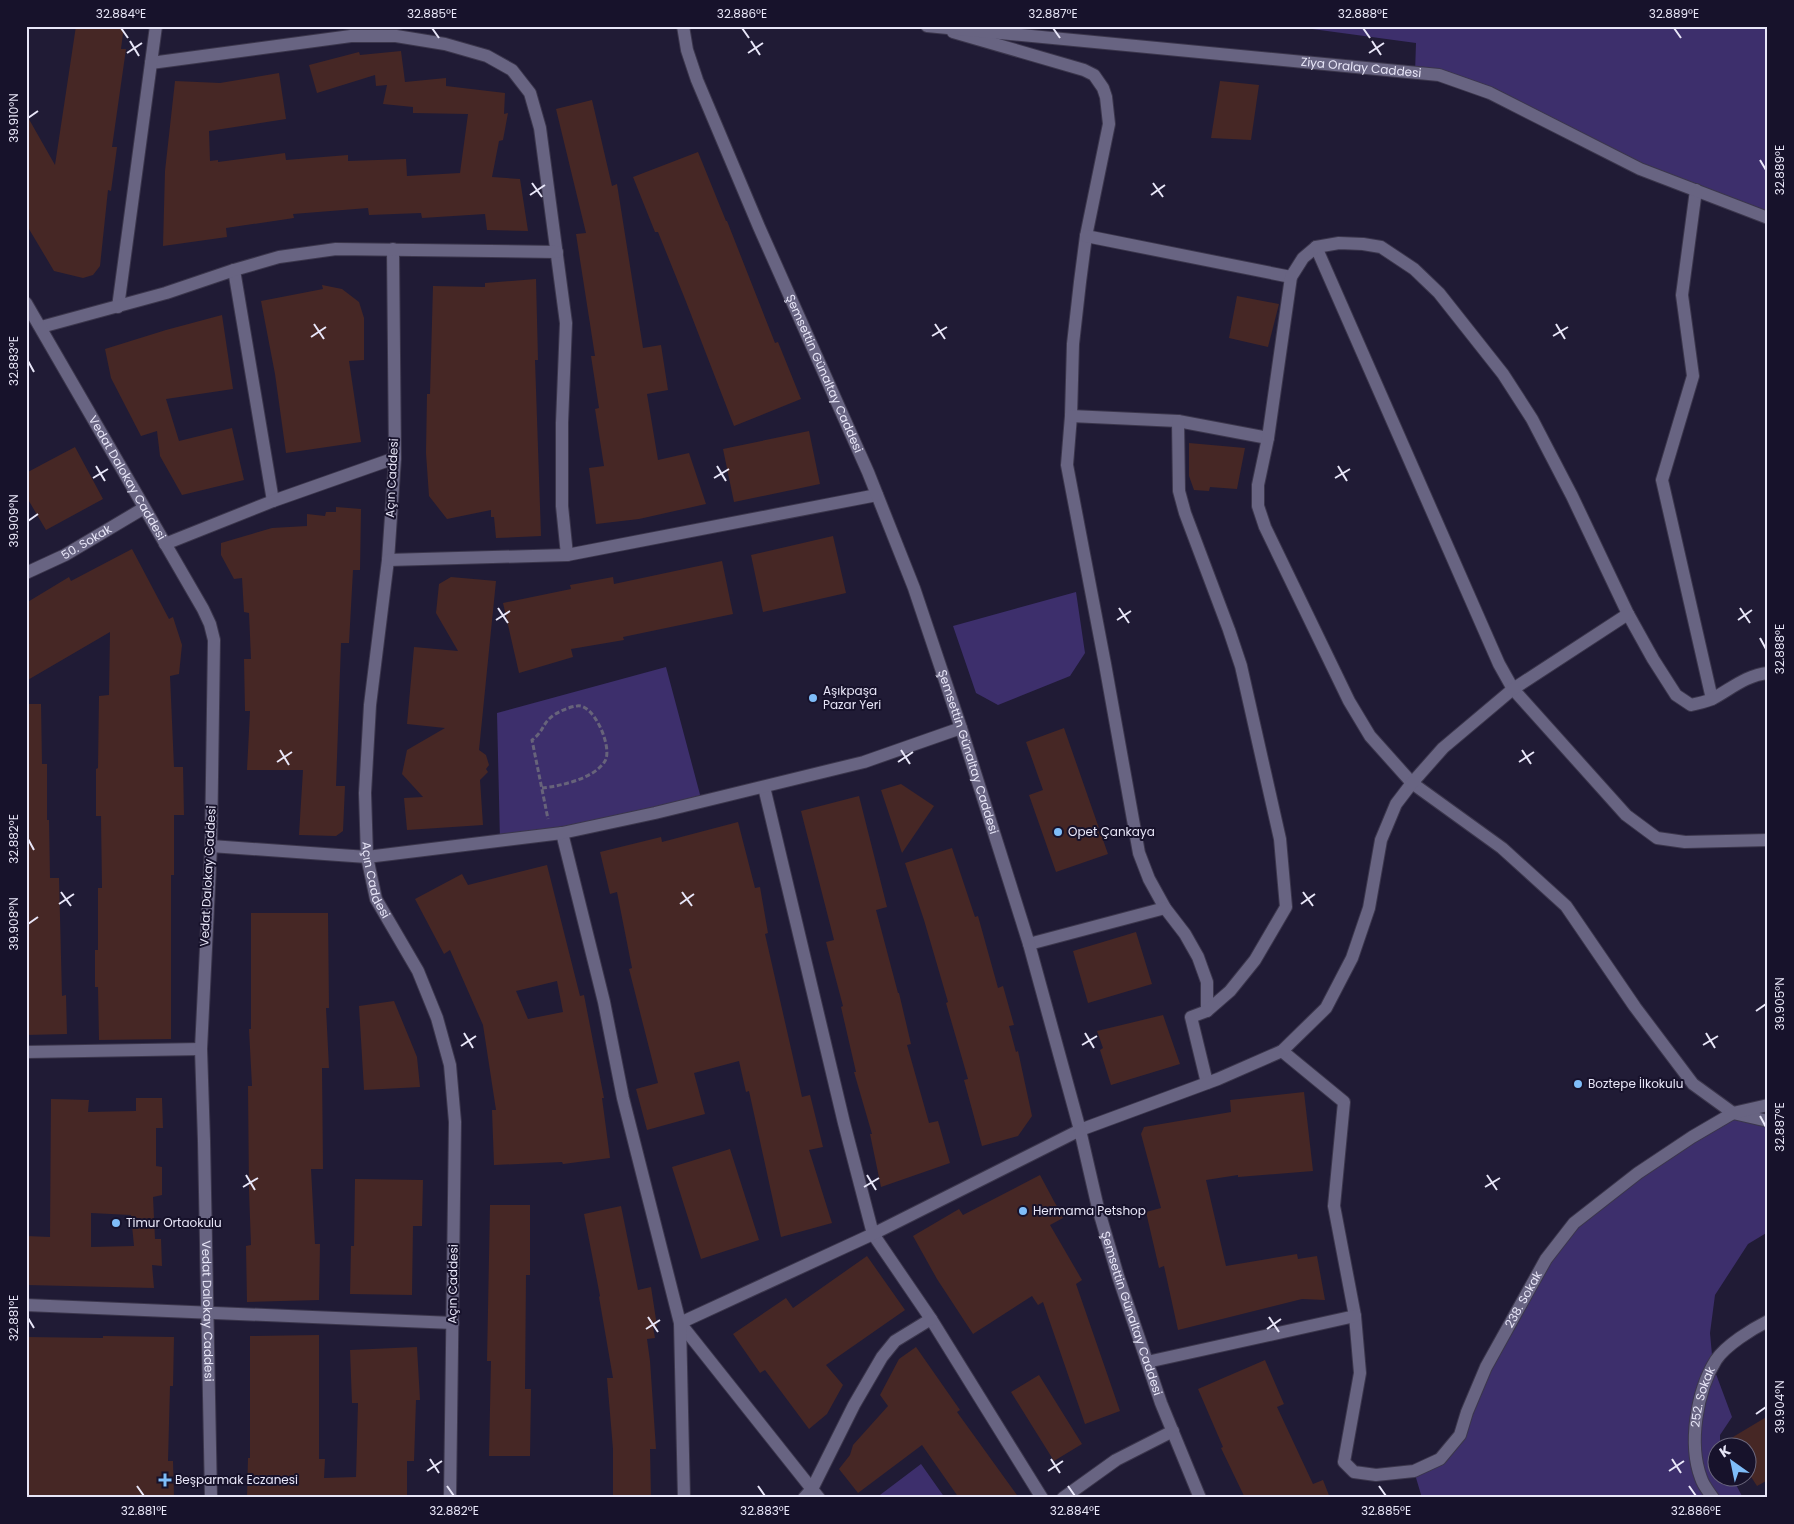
<svg xmlns="http://www.w3.org/2000/svg" width="1794" height="1524" font-family="Poppins,sans-serif">
<style>
.green{fill:#3d2f6c}
.building{fill:#462725;fill-rule:evenodd}
.lines{fill:none;stroke-linecap:round;stroke-linejoin:round}
.street-casing{stroke:#3b364c;stroke-width:14}
.secondary-casing{stroke:#3b364c;stroke-width:14}
.path{stroke:#67637a;stroke-width:3;stroke-dasharray:5 2.5;stroke-linecap:butt}
.street{stroke:#686482;stroke-width:12}
.secondary{stroke:#686482;stroke-width:12}
.ticks{fill:none;stroke:#e8e6f8;stroke-width:2}
.poi-dot{fill:#7fbdf9;stroke:#17122b;stroke-width:2}
.labels{text-anchor:middle;stroke-width:4;stroke-linejoin:round;paint-order:stroke}
.street-label{font-size:12px;fill:#e8e6f8;stroke:#17122b}
.poi-label{font-size:12px;fill:#e8e6f8;stroke:#17122b;text-anchor:start}
.neatline{fill:none;stroke:#e8e6f8;stroke-width:2}
.ticks-label{font-size:12px;text-anchor:middle;fill:#e8e6f8}
</style>
<rect width="100%" height="100%" fill="#201b35"/>
<path class="green" d="M 1290,26 L 1768,26 L 1768,218 L 1640,169 L 1490,93 L 1415,73 L 1416,43 Z
M 1076,592 L 1085,653 L 1070,676 L 998,705 L 976,693 L 953,626 Z
M 666,667 L 702,802 L 500,841 L 497,713 Z
M 1733,1113 L 1768,1121 L 1768,1232 L 1748,1244 L 1715,1295 L 1710,1333 L 1713,1366 L 1732,1417 L 1720,1435 L 1720,1446 L 1716,1446 L 1716,1476 L 1732,1477 L 1743,1498 L 1422,1498 L 1414,1471 L 1440,1459 L 1460,1435 L 1486,1367 L 1574,1223 Z
M 921,1464 L 945,1498 L 876,1498 Z"/>
<path class="building" d="M 76,26 L 124,26 L 121,49 L 126,49 L 112,147 L 117,147 L 111,191 L 108,190 L 100,266 L 93,275 L 83,278 L 54,271 L 26,224 L 26,114 L 55,165 Z
M 401,51 L 405,82 L 446,78 L 446,86 L 505,93 L 504,114 L 508,113 L 503,140 L 499,141 L 492,177 L 520,179 L 528,231 L 487,230 L 485,214 L 422,218 L 421,213 L 369,215 L 368,208 L 293,214 L 294,218 L 226,228 L 227,237 L 163,246 L 165,171 L 175,81 L 220,83 L 279,73 L 286,119 L 209,131 L 210,161 L 218,160 L 218,162 L 285,153 L 286,160 L 348,155 L 348,161 L 406,159 L 407,176 L 460,173 L 468,114 L 413,113 L 413,107 L 383,104 L 387,85 L 376,86 L 375,75 L 317,93 L 309,65 L 359,52 L 360,55 Z
M 1220,81 L 1259,85 L 1251,140 L 1211,138 Z
M 592,100 L 612,186 L 617,184 L 643,348 L 661,345 L 668,390 L 647,394 L 658,460 L 689,453 L 706,504 L 639,519 L 596,524 L 589,468 L 604,466 L 595,409 L 599,408 L 591,356 L 595,356 L 576,234 L 586,233 L 556,109 Z
M 698,152 L 726,221 L 727,221 L 775,343 L 778,342 L 801,399 L 734,426 L 685,299 L 658,232 L 655,232 L 633,177 Z
M 536,279 L 538,360 L 535,360 L 541,536 L 496,538 L 494,517 L 491,517 L 491,510 L 447,519 L 429,496 L 426,453 L 427,394 L 430,394 L 433,286 L 485,287 L 485,283 Z
M 322,285 L 342,289 L 359,302 L 364,318 L 364,360 L 349,361 L 361,442 L 286,453 L 275,374 L 261,301 L 323,289 Z
M 1237,296 L 1279,304 L 1268,347 L 1229,338 Z
M 222,315 L 233,389 L 166,399 L 179,441 L 232,428 L 244,480 L 182,495 L 160,456 L 157,431 L 141,436 L 111,378 L 105,349 L 166,330 Z
M 809,431 L 820,484 L 734,502 L 723,449 Z
M 1189,443 L 1245,448 L 1237,489 L 1210,487 L 1209,491 L 1194,490 L 1189,476 Z
M 75,447 L 103,499 L 46,530 L 26,496 L 26,473 Z
M 336,507 L 361,509 L 360,570 L 353,570 L 349,643 L 341,643 L 336,786 L 345,786 L 343,831 L 336,836 L 299,835 L 303,770 L 247,770 L 250,711 L 245,711 L 244,659 L 251,659 L 249,613 L 244,612 L 242,578 L 234,579 L 221,555 L 221,543 L 272,528 L 307,526 L 307,514 L 325,516 L 326,512 L 336,512 Z
M 833,536 L 846,593 L 763,612 L 751,555 Z
M 132,549 L 169,619 L 173,617 L 182,645 L 179,674 L 170,676 L 174,767 L 183,767 L 184,815 L 174,815 L 174,875 L 171,875 L 171,1039 L 99,1040 L 98,987 L 95,987 L 95,950 L 98,950 L 98,888 L 102,888 L 101,816 L 96,816 L 96,769 L 98,768 L 99,696 L 109,695 L 110,632 L 26,681 L 26,603 L 69,577 L 71,581 Z
M 722,561 L 733,614 L 623,637 L 624,640 L 571,649 L 573,657 L 519,673 L 503,603 L 571,589 L 570,585 L 613,577 L 614,584 Z
M 451,577 L 496,581 L 479,750 L 486,755 L 489,765 L 486,769 L 488,772 L 480,780 L 483,825 L 407,830 L 404,798 L 423,797 L 402,774 L 407,750 L 445,728 L 407,724 L 414,647 L 458,651 L 436,613 L 439,584 Z
M 26,704 L 41,704 L 42,764 L 47,764 L 47,820 L 49,820 L 50,878 L 59,878 L 62,996 L 66,995 L 67,1034 L 26,1035 Z
M 1064,728 L 1108,854 L 1056,872 L 1029,795 L 1043,790 L 1026,742 Z
M 901,784 L 934,806 L 902,853 L 881,790 Z
M 859,796 L 887,907 L 876,910 L 898,993 L 899,993 L 911,1044 L 907,1045 L 929,1123 L 938,1121 L 950,1163 L 881,1187 L 870,1134 L 872,1134 L 854,1072 L 856,1072 L 841,1007 L 843,1006 L 826,942 L 834,940 L 801,811 Z
M 738,822 L 755,888 L 760,887 L 768,933 L 765,934 L 802,1097 L 810,1095 L 823,1147 L 809,1150 L 832,1223 L 781,1237 L 749,1091 L 746,1092 L 739,1061 L 694,1073 L 705,1114 L 647,1130 L 636,1089 L 658,1083 L 629,969 L 632,968 L 617,892 L 610,894 L 600,852 L 661,837 L 662,842 Z
M 952,848 L 975,917 L 978,916 L 998,988 L 1003,986 L 1014,1025 L 1009,1026 L 1016,1052 L 1018,1051 L 1032,1116 L 1018,1136 L 982,1146 L 964,1080 L 968,1079 L 946,1003 L 948,1002 L 924,920 L 905,863 Z
M 547,865 L 580,996 L 584,995 L 604,1098 L 602,1098 L 610,1158 L 563,1164 L 562,1162 L 494,1165 L 492,1110 L 496,1110 L 483,1025 L 450,950 L 444,954 L 415,899 L 462,874 L 468,885 ZM 557,981 L 563,1012 L 528,1019 L 516,991 Z
M 251,913 L 328,913 L 329,1008 L 326,1008 L 329,1068 L 322,1068 L 323,1169 L 311,1169 L 315,1244 L 320,1244 L 319,1300 L 247,1302 L 246,1246 L 251,1245 L 249,1191 L 248,1086 L 252,1086 L 249,1029 L 251,1029 Z
M 1136,932 L 1152,984 L 1088,1003 L 1073,951 Z
M 394,1001 L 417,1057 L 420,1087 L 364,1090 L 359,1006 Z
M 1163,1015 L 1180,1064 L 1111,1085 L 1100,1050 L 1103,1048 L 1097,1031 Z
M 1304,1092 L 1313,1171 L 1238,1177 L 1238,1175 L 1206,1180 L 1226,1266 L 1297,1254 L 1298,1259 L 1317,1256 L 1325,1300 L 1302,1299 L 1178,1330 L 1164,1266 L 1159,1268 L 1146,1212 L 1161,1208 L 1141,1134 L 1144,1127 L 1231,1112 L 1230,1100 Z
M 136,1098 L 162,1098 L 163,1128 L 156,1128 L 156,1166 L 162,1167 L 162,1195 L 153,1197 L 155,1239 L 161,1239 L 162,1266 L 152,1265 L 154,1288 L 26,1285 L 26,1236 L 50,1237 L 51,1099 L 89,1100 L 88,1112 L 136,1111 ZM 91,1213 L 131,1215 L 134,1246 L 91,1247 Z
M 730,1149 L 759,1240 L 701,1259 L 672,1167 Z
M 1040,1175 L 1063,1218 L 1050,1225 L 1082,1280 L 1076,1284 L 1120,1411 L 1085,1424 L 1043,1302 L 1038,1305 L 1032,1296 L 973,1334 L 937,1279 L 913,1236 L 959,1209 L 963,1215 Z
M 355,1179 L 423,1180 L 422,1226 L 413,1226 L 412,1295 L 350,1294 L 351,1246 L 354,1246 Z
M 490,1205 L 530,1205 L 530,1275 L 526,1275 L 525,1389 L 531,1389 L 530,1456 L 489,1456 L 491,1361 L 487,1361 Z
M 621,1206 L 638,1290 L 651,1287 L 657,1326 L 653,1327 L 655,1338 L 647,1339 L 650,1361 L 656,1449 L 650,1449 L 651,1498 L 613,1498 L 613,1449 L 607,1378 L 613,1378 L 599,1297 L 600,1296 L 584,1214 Z
M 867,1256 L 905,1310 L 826,1365 L 843,1385 L 827,1414 L 809,1429 L 765,1370 L 760,1373 L 733,1334 L 786,1298 L 793,1308 Z
M 319,1335 L 319,1459 L 325,1459 L 324,1478 L 356,1477 L 358,1403 L 352,1403 L 350,1350 L 417,1347 L 420,1400 L 416,1400 L 414,1461 L 407,1461 L 407,1498 L 247,1498 L 248,1458 L 250,1458 L 250,1336 Z
M 103,1336 L 174,1337 L 173,1386 L 170,1386 L 168,1461 L 173,1461 L 174,1498 L 104,1498 L 104,1495 L 26,1495 L 26,1337 L 103,1338 Z
M 916,1347 L 960,1410 L 957,1412 L 1019,1498 L 959,1498 L 922,1445 L 858,1493 L 839,1469 L 850,1455 L 853,1445 L 888,1406 L 880,1395 L 899,1359 Z
M 1265,1360 L 1284,1404 L 1277,1407 L 1313,1484 L 1323,1480 L 1330,1498 L 1245,1498 L 1221,1448 L 1223,1447 L 1198,1389 Z
M 1039,1375 L 1082,1444 L 1054,1461 L 1011,1392 Z
M 1768,1416 L 1768,1480 L 1757,1486 L 1746,1469 L 1746,1446 L 1718,1446 Z"/>
<g class="lines">
<g class="street-casing">
<g id="street">
<path d="M 953,32 L 1084,70 L 1094,75 L 1103,88 L 1106,97 L 1109,124 L 1086,236 L 1080,282 L 1073,344 L 1071,416 L 1067,465 L 1105,664 L 1139,853 L 1149,879 L 1165,908 L 1185,934 L 1198,957 L 1207,982 L 1207,1011"/>
<path d="M 151,63 L 351,36 L 396,36 L 445,44 L 487,56 L 512,70 L 530,93 L 540,128 L 566,323 L 562,423 L 562,506 L 567,555"/>
<path d="M 1696,190 L 1682,295 L 1693,376 L 1662,480 L 1712,699"/>
<path d="M 1086,236 L 1291,277"/>
<path d="M 1316,247 L 1499,664 L 1513,689 L 1626,815 L 1657,838 L 1685,842 L 1768,840"/>
<path id="s1" d="M 393,249 L 395,458 L 388,560 L 370,705 L 365,793 L 367,857 L 376,899 L 418,971 L 437,1018 L 450,1065 L 455,1122 L 450,1498"/>
<path d="M 234,270 L 273,501"/>
<path d="M 118,307 L 156,26"/>
<path d="M 41,327 L 166,293 L 234,270 L 279,257 L 336,249 L 557,252"/>
<path d="M 1071,416 L 1178,421 L 1268,438"/>
<path d="M 1178,421 L 1179,491 L 1185,513 L 1229,630 L 1241,666 L 1280,839 L 1286,907 L 1255,960 L 1230,991 L 1207,1011 L 1191,1017 L 1207,1083"/>
<path d="M 165,544 L 273,501 L 395,458"/>
<path d="M 388,560 L 567,555 L 877,495"/>
<path id="s2" d="M 26,573 L 65,555 L 144,508"/>
<path d="M 1768,673 C 1747,675 1732,688 1714,698 C 1707,702 1699,703 1691,705 L 1676,695 L 1653,659 L 1628,614 L 1572,496 L 1532,419 L 1503,374 L 1439,293 L 1414,269 L 1381,247 L 1363,244 L 1339,243 L 1316,247 L 1303,258 L 1291,277 L 1268,438 L 1258,485 L 1258,506 L 1265,527 L 1349,701 L 1370,736 L 1412,783 L 1502,848 L 1566,906 L 1635,1007 L 1693,1084 L 1733,1113 L 1768,1121"/>
<path d="M 764,787 L 844,1123 L 873,1234 L 931,1319 L 1042,1498"/>
<path d="M 562,833 L 604,1002 L 623,1098 L 680,1323 L 819,1498"/>
<path d="M 211,846 L 367,857 L 562,833 L 655,813 L 864,762 L 961,728"/>
<path d="M 1029,944 L 1165,908"/>
<path id="s3" d="M 1282,1051 L 1344,1102 L 1334,1206 L 1355,1316 L 1360,1373 L 1344,1462 L 1354,1472 L 1376,1475 L 1414,1471 L 1440,1459 L 1460,1435 L 1467,1412 L 1486,1367 L 1546,1259 L 1574,1223 L 1638,1173 L 1692,1137 L 1733,1113 L 1768,1105"/>
<path d="M 26,1052 L 201,1049"/>
<path d="M 26,1305 L 453,1323"/>
<path d="M 1147,1362 L 1355,1316"/>
<path d="M 684,1498 L 680,1323 L 873,1234 L 1080,1130 L 1218,1079 L 1282,1051 L 1326,1008 L 1352,958 L 1369,908 L 1381,840 L 1396,804 L 1412,783 L 1443,748 L 1513,689 L 1628,614"/>
<path d="M 804,1498 L 812,1489 L 854,1405 L 882,1357 L 895,1341 L 931,1319"/>
<path d="M 1063,1498 L 1116,1460 L 1173,1431"/>
<path id="s4" d="M 1713,1498 C 1709,1492 1703,1485 1701,1478 C 1688,1444 1697,1390 1716,1360 C 1726,1345 1752,1329 1768,1321"/>
</g>
</g>
<g class="secondary-casing">
<g id="secondary">
<path id="s5" d="M 683,26 L 687,50 L 697,80 L 759,227 L 868,472 L 914,588 L 961,728 L 1029,944 L 1080,1130 L 1098,1208 L 1118,1276 L 1161,1403 L 1200,1498"/>
<path id="s6" d="M 927,26 L 1439,75 L 1490,93 L 1640,169 L 1768,218"/>
<path id="s7" d="M 26,303 L 203,609 L 210,624 L 214,640 L 211,846 L 201,1049 L 204,1141 L 211,1498"/>
</g>
</g>
<path class="path" d="M 542,788 C 560,786 594,779 605,761 C 613,748 594,703 577,706 C 568,707 555,713 549,719 C 542,726 542,733 532,740 L 548,819"/>
<use href="#street" class="street"/>
<use href="#secondary" class="secondary"/>
</g>
<path class="ticks" d="M 121,28 L 128,38M 432,28 L 439,38M 742,28 L 749,38M 1053,28 L 1060,38M 1363,28 L 1370,38M 1674,28 L 1681,38M 130,41 L 139,56M 751,41 L 760,55M 1372,41 L 1381,55M 127,53 L 142,43M 748,53 L 763,43M 1369,53 L 1384,43M 28,118 L 38,111M 1760,160 L 1766,170M 532,183 L 542,197M 1153,183 L 1163,197M 530,195 L 545,185M 1151,195 L 1165,185M 314,324 L 324,339M 935,324 L 945,339M 1556,324 L 1565,339M 932,336 L 947,327M 1553,336 L 1568,327M 311,337 L 326,327M 28,361 L 34,372M 96,466 L 105,481M 717,466 L 726,481M 1338,466 L 1347,481M 93,478 L 108,469M 714,478 L 729,469M 1335,478 L 1350,469M 28,521 L 38,514M 498,608 L 508,623M 1119,608 L 1129,623M 1740,608 L 1750,623M 496,620 L 510,611M 1117,620 L 1131,611M 1738,620 L 1752,610M 1760,638 L 1766,649M 280,750 L 289,765M 901,750 L 910,764M 1522,750 L 1531,764M 277,762 L 292,752M 898,762 L 913,752M 1519,762 L 1534,752M 28,839 L 34,850M 61,892 L 71,906M 682,892 L 692,906M 1303,892 L 1313,906M 59,904 L 74,894M 680,904 L 694,894M 1301,904 L 1315,894M 28,924 L 38,917M 1756,1011 L 1766,1004M 464,1033 L 473,1048M 1085,1033 L 1094,1048M 1706,1033 L 1715,1048M 1082,1045 L 1097,1036M 1703,1045 L 1718,1036M 461,1046 L 476,1036M 1760,1116 L 1766,1127M 246,1175 L 255,1190M 867,1175 L 876,1190M 1487,1175 L 1497,1190M 243,1187 L 258,1178M 864,1187 L 879,1178M 1485,1187 L 1500,1178M 648,1317 L 658,1332M 1269,1317 L 1279,1332M 28,1318 L 34,1328M 646,1329 L 660,1320M 1267,1329 L 1281,1319M 1756,1414 L 1766,1407M 430,1459 L 439,1473M 1051,1459 L 1060,1473M 1672,1459 L 1681,1473M 427,1471 L 442,1461M 1048,1471 L 1063,1461M 1669,1471 L 1684,1461M 137,1486 L 144,1496M 447,1486 L 454,1496M 758,1486 L 765,1496M 1068,1486 L 1075,1496M 1379,1486 L 1386,1496M 1689,1486 L 1696,1496"/>
<g class="poi-dot">
<circle cx="813" cy="698" r="5"/>
<circle cx="1058" cy="832" r="5"/>
<circle cx="1578" cy="1084" r="5"/>
<circle cx="1023" cy="1211" r="5"/>
<circle cx="116" cy="1223" r="5"/>
<path d="M162.5 1472.5h5v5h5v5h-5v5h-5v-5h-5v-5h5z"/>
</g>
<g class="labels">
<g class="street-label">
<text dy="4" stroke="none"><textPath href="#s6" startOffset="436">Ziya Oralay Caddesi</textPath></text>
<text dy="4" stroke="none"><textPath href="#s5" startOffset="376">Şemsettin Günaltay Caddesi</textPath></text>
<text dy="4" stroke="none"><textPath href="#s7" startOffset="202">Vedat Dalokay Caddesi</textPath></text>
<text transform="translate(392 478) rotate(-87)" y="4">Açın Caddesi</text>
<text dy="4" stroke="none"><textPath href="#s2" startOffset="68">50. Sokak</textPath></text>
<text dy="4" stroke="none"><textPath href="#s5" startOffset="781">Şemsettin Günaltay Caddesi</textPath></text>
<text transform="translate(208 876) rotate(-87)" y="4">Vedat Dalokay Caddesi</text>
<text dy="4" stroke="none"><textPath href="#s1" startOffset="634">Açın Caddesi</textPath></text>
<text transform="translate(453 1284) rotate(-89)" y="4">Açın Caddesi</text>
<text dy="4" stroke="none"><textPath href="#s3" startOffset="729">238. Sokak</textPath></text>
<text dy="4" stroke="none"><textPath href="#s7" startOffset="1058">Vedat Dalokay Caddesi</textPath></text>
<text dy="4" stroke="none"><textPath href="#s5" startOffset="1366">Şemsettin Günaltay Caddesi</textPath></text>
<text dy="4" stroke="none"><textPath href="#s4" startOffset="106">252. Sokak</textPath></text>
</g>
<g class="poi-label">
<text x="823" y="695">Aşıkpaşa<tspan x="823" dy="14">Pazar Yeri</tspan></text>
<text x="1068" y="836">Opet Çankaya</text>
<text x="1588" y="1088">Boztepe İlkokulu</text>
<text x="1033" y="1215">Hermama Petshop</text>
<text x="126" y="1227">Timur Ortaokulu</text>
<text x="175" y="1484">Beşparmak Eczanesi</text>
</g>
</g>
<rect width="1794" height="1524" fill="none" stroke="#17122b" stroke-width="55"/>
<g transform="translate(1732 1462) rotate(327)"><circle r="24" fill="#17122b" stroke="#6b677d"/>
<path d="M0-4L9 19L0 12L-9 19Z" fill="#7fbdf9"/>
<text y="-8" font-size="14" font-weight="bold" text-anchor="middle" fill="#e8e6f8">K</text>
</g>
<rect x="28" y="28" width="1738" height="1468" class="neatline"/>
<g class="ticks-label">
<text x="121" y="18">32.884°E</text>
<text x="432" y="18">32.885°E</text>
<text x="742" y="18">32.886°E</text>
<text x="1053" y="18">32.887°E</text>
<text x="1363" y="18">32.888°E</text>
<text x="1674" y="18">32.889°E</text>
<text transform="translate(14 118) rotate(-90)" y="4">39.910°N</text>
<text transform="translate(1780 170) rotate(-90)" y="4">32.889°E</text>
<text transform="translate(14 361) rotate(-90)" y="4">32.883°E</text>
<text transform="translate(14 521) rotate(-90)" y="4">39.909°N</text>
<text transform="translate(1780 649) rotate(-90)" y="4">32.888°E</text>
<text transform="translate(14 839) rotate(-90)" y="4">32.882°E</text>
<text transform="translate(14 924) rotate(-90)" y="4">39.908°N</text>
<text transform="translate(1780 1004) rotate(-90)" y="4">39.905°N</text>
<text transform="translate(1780 1127) rotate(-90)" y="4">32.887°E</text>
<text transform="translate(14 1318) rotate(-90)" y="4">32.881°E</text>
<text transform="translate(1780 1407) rotate(-90)" y="4">39.904°N</text>
<text x="144" y="1515">32.881°E</text>
<text x="454" y="1515">32.882°E</text>
<text x="765" y="1515">32.883°E</text>
<text x="1075" y="1515">32.884°E</text>
<text x="1386" y="1515">32.885°E</text>
<text x="1696" y="1515">32.886°E</text>
</g>
</svg>
